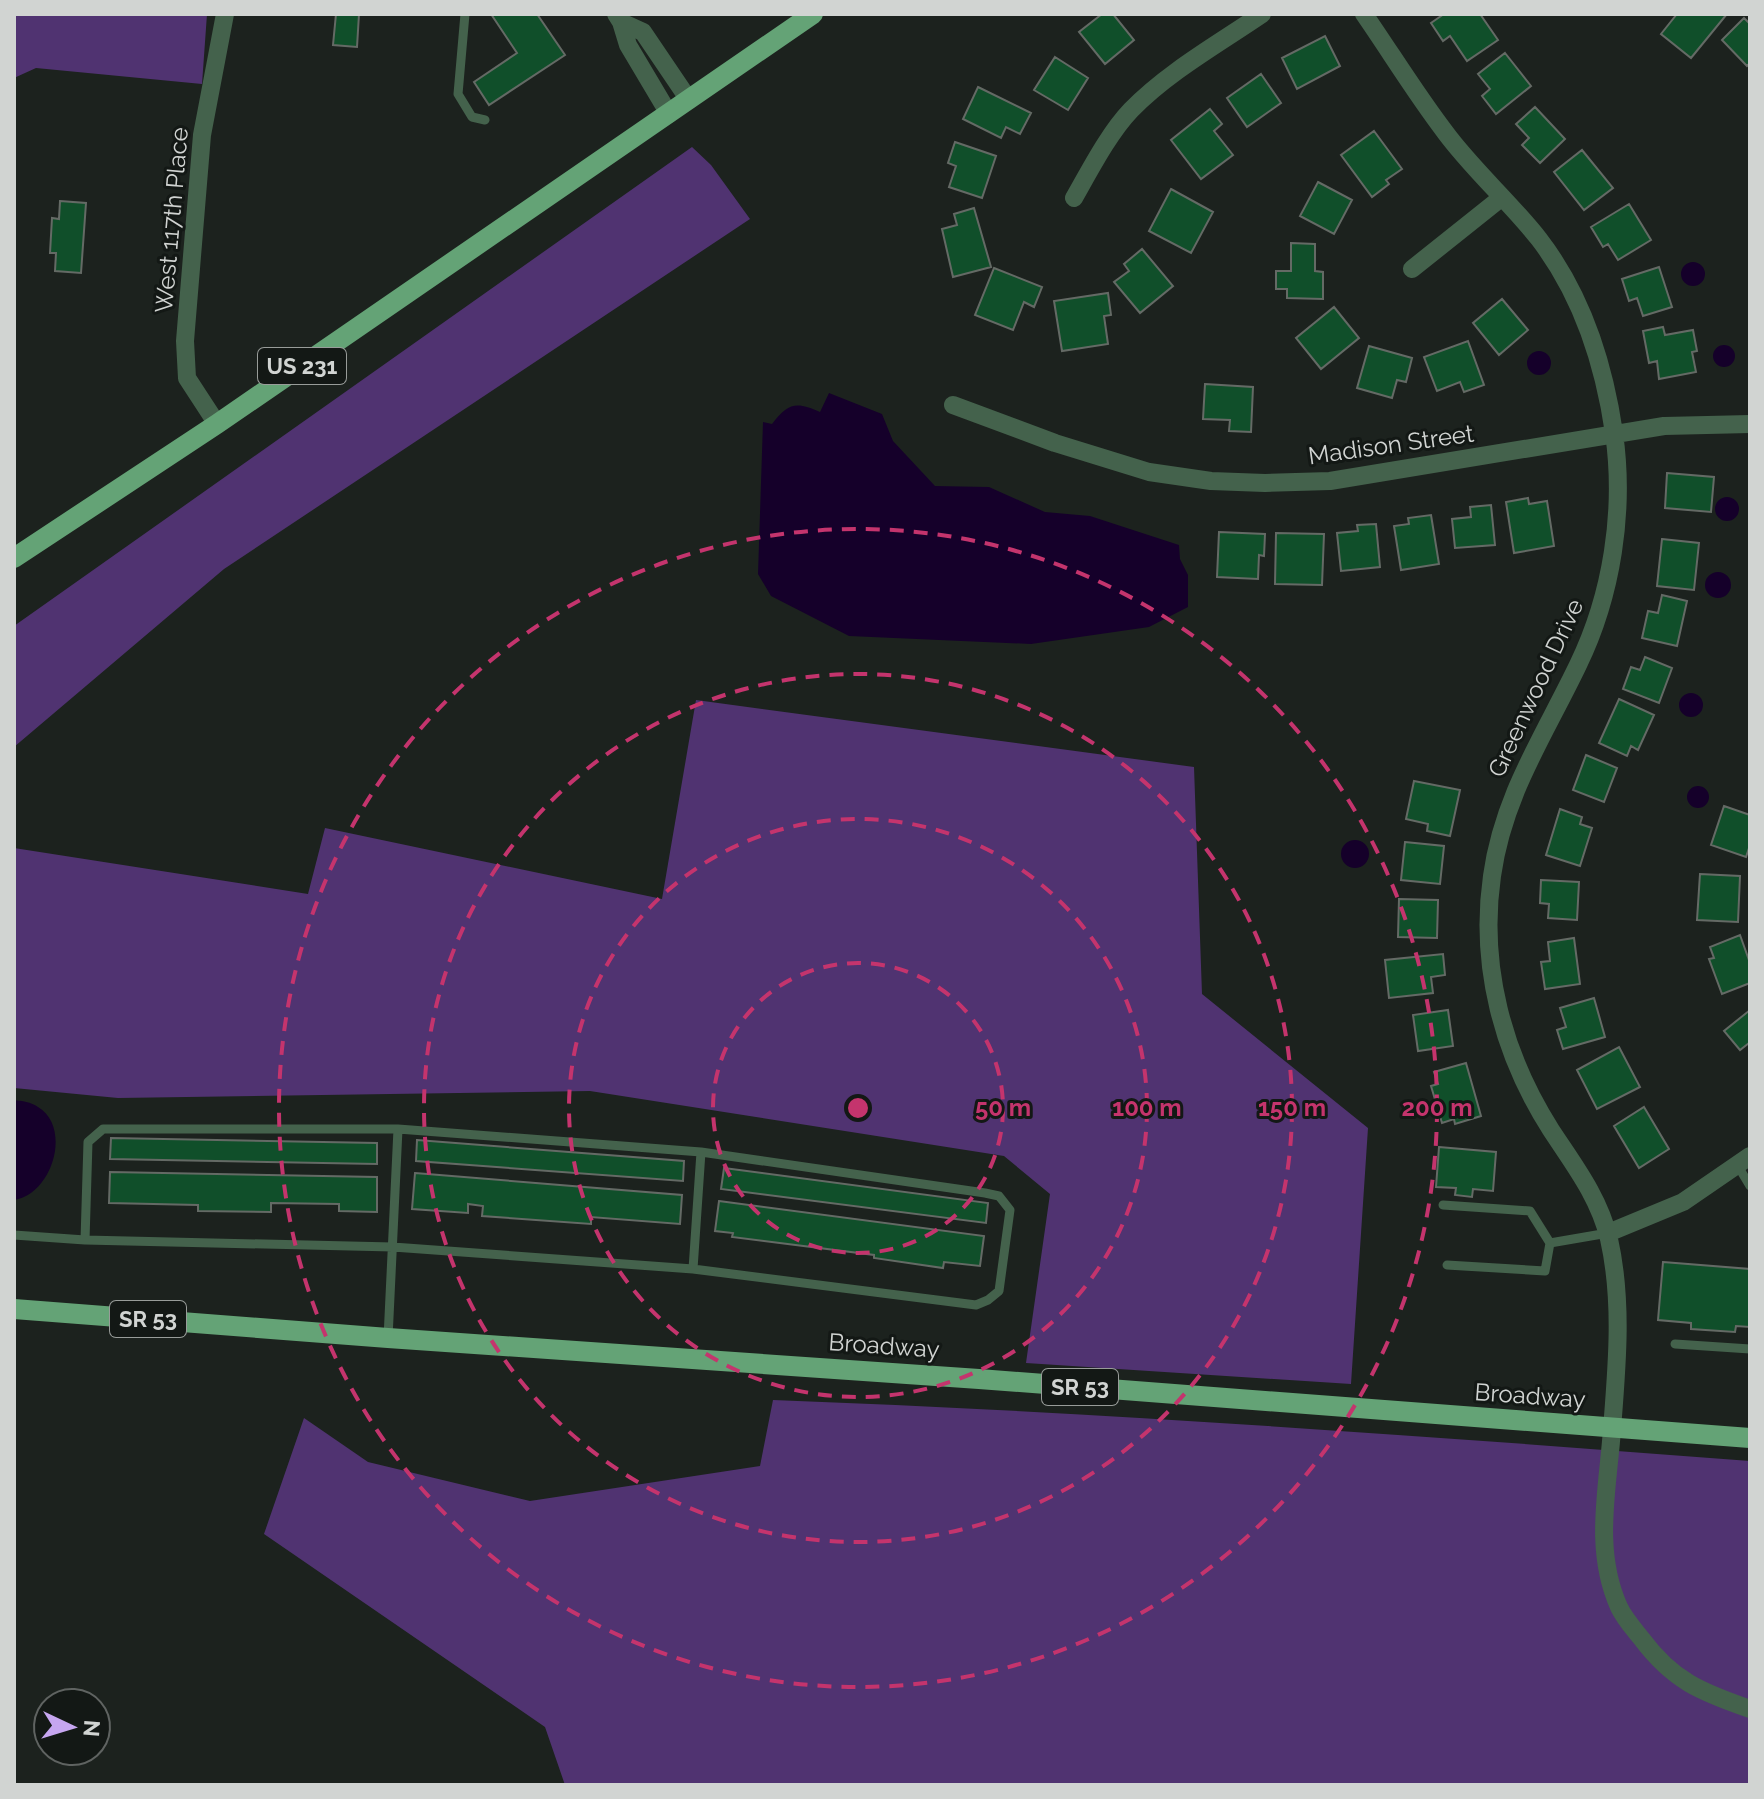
<svg xmlns="http://www.w3.org/2000/svg" width="1764" height="1799" font-family="Raleway,sans-serif">
<style>
.green{fill:#503371}
.water{fill:#15002a}
.building{fill:#104f2a;stroke:#646a65;stroke-width:2}
.lines{fill:none;stroke-linecap:round;stroke-linejoin:round}
.lane{stroke:#44624c;stroke-width:9}
.street{stroke:#44624c;stroke-width:18}
.primary{stroke:#64a376;stroke-width:20}
.ring{fill:none;stroke:#c4346d;stroke-width:4;stroke-dasharray:14 10}
.labels{text-anchor:middle;stroke-width:6;stroke-linejoin:round;paint-order:stroke}
.shield{fill:#131815;stroke:#989c99;stroke-width:2}
.shield-label{font-size:22px;font-weight:bold;fill:#d1d4d2}
.street-label{font-size:24px;fill:#d1d4d2;stroke:#131815}
.centre{fill:#c4346d;stroke:#131815;stroke-width:4}
.ring-label{font-size:24px;text-anchor:middle;font-weight:bold;fill:#c4346d;stroke:#131815;stroke-width:6;stroke-linejoin:round;paint-order:stroke}
</style>
<rect width="100%" height="100%" fill="#1c221e"/>
<path class="green" d="M 14,14 L 207,14 L 202,84 L 36,68 L 14,78 Z
M 692,147 L 711,165 L 750,219 L 224,569 L 14,747 L 14,626 Z
M 696,700 L 1194,767 L 1202,994 L 1368,1128 L 1351,1384 L 1026,1363 L 1050,1194 L 1004,1156 L 590,1091 L 118,1098 L 14,1088 L 14,848 L 308,894 L 325,828 L 662,899 Z
M 773,1400 C 1099,1412 1424,1436 1750,1461 L 1750,1785 L 565,1785 L 545,1727 L 264,1534 L 304,1418 L 368,1462 L 530,1501 L 760,1466 Z"/>
<path class="water" d="M1681 274a12 12 0 1 1 24 0a12 12 0 1 1-24 0Z
M1713 356a11 11 0 1 1 22 0a11 11 0 1 1-22 0Z
M1527 363a12 12 0 1 1 24 0a12 12 0 1 1-24 0Z
M 829,393 L 882,414 L 893,441 L 935,486 L 989,487 L 1045,512 L 1090,516 L 1179,545 L 1180,559 L 1188,575 L 1188,607 L 1149,627 L 1031,644 L 849,636 L 771,596 L 758,574 L 763,422 L 772,424 C 788,403 796,401 820,412 Z
M1715 509a12 12 0 1 1 24 0a12 12 0 1 1-24 0Z
M1705 585a13 13 0 1 1 26 0a13 13 0 1 1-26 0Z
M1679 705a12 12 0 1 1 24 0a12 12 0 1 1-24 0Z
M1687 797a11 11 0 1 1 22 0a11 11 0 1 1-22 0Z
M1341 854a14 14 0 1 1 28 0a14 14 0 1 1-28 0Z
M 14,1100 C 22,1101 31,1102 38,1107 C 72,1127 53,1194 14,1200 Z"/>
<path class="building" d="M 336,14 L 359,14 L 357,47 L 333,45 Z
M 491,14 L 537,14 L 565,55 L 489,105 L 474,82 L 517,53 Z
M 1102,14 L 1113,14 L 1134,40 L 1105,64 L 1079,32 Z
M 1444,14 L 1480,14 L 1498,40 L 1467,61 L 1450,36 L 1443,41 L 1431,23 Z
M 1677,14 L 1727,14 L 1691,58 L 1661,34 Z
M 1744,18 L 1750,24 L 1750,63 L 1747,66 L 1722,40 Z
M 1325,36 L 1340,66 L 1297,89 L 1282,58 Z
M 1505,53 L 1531,86 L 1496,114 L 1482,96 L 1490,89 L 1478,74 Z
M 1055,57 L 1088,78 L 1068,110 L 1034,90 Z
M 1261,74 L 1281,103 L 1247,127 L 1227,98 Z
M 978,87 L 1031,113 L 1020,134 L 1006,127 L 1001,138 L 963,119 Z
M 1535,107 L 1565,139 L 1540,163 L 1522,145 L 1529,138 L 1516,124 Z
M 1210,109 L 1222,124 L 1214,131 L 1233,155 L 1201,179 L 1171,140 Z
M 1374,131 L 1402,169 L 1386,180 L 1389,184 L 1372,197 L 1341,155 Z
M 955,142 L 996,156 L 982,198 L 949,187 L 956,166 L 948,163 Z
M 1582,150 L 1613,188 L 1584,210 L 1554,172 Z
M 1318,182 L 1352,200 L 1334,234 L 1300,216 Z
M 1171,189 L 1213,212 L 1191,253 L 1149,231 Z
M 60,201 L 86,203 L 81,273 L 55,271 L 56,253 L 50,253 L 52,218 L 59,219 Z
M 1629,204 L 1651,240 L 1618,260 L 1608,244 L 1603,247 L 1591,227 Z
M 974,208 L 991,267 L 953,277 L 942,229 L 957,225 L 954,214 Z
M 1291,243 L 1315,244 L 1315,271 L 1323,272 L 1323,299 L 1287,298 L 1287,289 L 1276,289 L 1276,271 L 1291,271 Z
M 1142,249 L 1173,286 L 1140,313 L 1114,282 L 1129,271 L 1124,264 Z
M 1659,267 L 1672,307 L 1643,316 L 1637,298 L 1629,301 L 1622,279 Z
M 994,268 L 1042,287 L 1034,307 L 1024,302 L 1013,330 L 975,315 Z
M 1108,293 L 1111,315 L 1104,316 L 1108,344 L 1062,351 L 1054,301 Z
M 1502,299 L 1528,330 L 1499,355 L 1473,323 Z
M 1334,307 L 1359,338 L 1321,369 L 1296,338 Z
M 1663,327 L 1665,335 L 1693,330 L 1697,351 L 1692,352 L 1696,372 L 1659,379 L 1657,361 L 1649,363 L 1643,331 Z
M 1468,341 L 1484,385 L 1464,392 L 1460,382 L 1437,391 L 1424,357 Z
M 1369,346 L 1412,358 L 1406,382 L 1397,380 L 1392,398 L 1357,388 Z
M 1205,384 L 1253,387 L 1251,432 L 1229,431 L 1230,420 L 1203,419 Z
M 1667,473 L 1714,477 L 1711,512 L 1665,508 Z
M 1528,498 L 1529,504 L 1547,501 L 1554,546 L 1514,553 L 1506,502 Z
M 1491,505 L 1495,545 L 1455,548 L 1452,519 L 1471,517 L 1470,507 Z
M 1431,515 L 1439,564 L 1401,570 L 1394,526 L 1409,524 L 1408,518 Z
M 1376,524 L 1380,567 L 1341,571 L 1337,533 L 1358,531 L 1357,525 Z
M 1219,532 L 1265,534 L 1264,556 L 1259,555 L 1258,579 L 1217,577 Z
M 1276,533 L 1324,534 L 1322,585 L 1275,584 Z
M 1662,539 L 1699,543 L 1694,590 L 1657,586 Z
M 1662,595 L 1687,601 L 1677,646 L 1642,638 L 1648,611 L 1658,613 Z
M 1645,657 L 1672,668 L 1659,703 L 1623,689 L 1631,667 L 1640,670 Z
M 1619,699 L 1654,715 L 1638,750 L 1631,746 L 1627,756 L 1599,743 Z
M 1586,755 L 1617,768 L 1604,802 L 1573,790 Z
M 1414,781 L 1460,790 L 1450,836 L 1427,831 L 1428,824 L 1406,819 Z
M 1724,806 L 1750,815 L 1750,845 L 1746,857 L 1711,845 Z
M 1560,809 L 1582,817 L 1580,824 L 1592,828 L 1580,866 L 1546,855 Z
M 1405,842 L 1444,846 L 1440,884 L 1401,880 Z
M 1700,874 L 1740,876 L 1738,922 L 1697,920 Z
M 1541,880 L 1579,882 L 1577,920 L 1548,918 L 1549,904 L 1540,903 Z
M 1399,899 L 1438,900 L 1437,938 L 1398,937 Z
M 1740,935 L 1750,963 L 1750,983 L 1722,994 L 1709,959 L 1714,958 L 1710,947 Z
M 1574,938 L 1580,984 L 1545,989 L 1541,962 L 1550,961 L 1548,942 Z
M 1443,954 L 1445,975 L 1431,977 L 1433,993 L 1389,998 L 1385,960 Z
M 1594,998 L 1605,1037 L 1563,1049 L 1557,1030 L 1566,1027 L 1560,1008 Z
M 1448,1010 L 1453,1046 L 1418,1051 L 1413,1015 Z
M 1750,1010 L 1750,1045 L 1749,1043 L 1740,1050 L 1724,1031 Z
M 1619,1047 L 1640,1087 L 1597,1109 L 1577,1070 Z
M 1466,1063 L 1481,1116 L 1455,1124 L 1454,1119 L 1442,1123 L 1431,1086 L 1438,1084 L 1434,1072 Z
M 1644,1107 L 1669,1149 L 1639,1168 L 1614,1126 Z
M 111,1138 L 377,1143 L 377,1164 L 110,1159 Z
M 417,1140 L 684,1161 L 683,1181 L 416,1161 Z
M 1439,1147 L 1496,1152 L 1493,1191 L 1473,1189 L 1472,1197 L 1455,1195 L 1456,1188 L 1436,1187 Z
M 724,1168 L 988,1203 L 986,1223 L 721,1189 Z
M 110,1172 L 377,1177 L 377,1212 L 339,1211 L 339,1204 L 271,1203 L 271,1212 L 198,1211 L 198,1205 L 109,1203 Z
M 415,1173 L 682,1195 L 680,1224 L 591,1217 L 591,1224 L 482,1216 L 483,1206 L 468,1204 L 468,1213 L 412,1209 Z
M 719,1201 L 984,1236 L 980,1266 L 944,1262 L 943,1268 L 874,1258 L 874,1255 L 732,1237 L 733,1233 L 715,1231 Z
M 1663,1262 L 1750,1269 L 1750,1327 L 1736,1326 L 1735,1332 L 1691,1329 L 1691,1323 L 1658,1320 Z"/>
<g class="lines">
<path class="lane" d="M 465,14 L 458,94 L 472,117 L 485,120
M 1738,1166 L 1750,1186
M 1443,1205 L 1530,1211 L 1550,1243 L 1608,1233
M 14,1235 L 85,1240
M 1447,1265 L 1545,1271 L 1550,1243
M 693,1269 L 701,1152
M 388,1338 L 398,1129 L 701,1152 L 985,1193 L 999,1196 L 1010,1210 L 999,1291 L 988,1300 L 976,1305 L 693,1269 L 393,1247 L 85,1240 L 88,1142 L 103,1129 L 398,1129
M 1675,1344 L 1750,1349"/>
<path class="street" d="M 616,14 L 621,22 L 628,45 L 669,114
M 1364,14 C 1391,53 1416,94 1445,132 C 1473,170 1510,202 1539,239 C 1582,295 1604,364 1614,433 C 1625,511 1612,595 1578,665 C 1544,736 1503,796 1492,876 C 1479,966 1503,1055 1551,1130 C 1574,1165 1599,1197 1609,1239 C 1623,1301 1617,1366 1612,1429 C 1608,1489 1593,1549 1619,1607 C 1624,1618 1633,1628 1641,1638 C 1673,1681 1701,1692 1750,1709
M 621,22 L 643,32 L 689,100
M 1074,198 C 1090,170 1109,133 1131,110 C 1168,72 1218,44 1262,14
M 1412,269 L 1501,198
M 953,405 L 1055,443 L 1149,472 L 1211,481 L 1265,483 L 1330,481 L 1664,426 L 1750,424
M 217,424 L 187,378 L 185,341 L 202,135 L 225,14
M 1608,1233 L 1683,1202 L 1750,1156"/>
<path class="primary" d="M 14,558 L 217,424 L 813,14
M 14,1309 L 388,1338 L 979,1379 L 1750,1438"/>
</g>
<g class="ring">
<circle cx="858" cy="1108" r="145"/>
<circle cx="858" cy="1108" r="289"/>
<circle cx="858" cy="1108" r="434"/>
<circle cx="858" cy="1108" r="579"/>
</g>
<g class="labels">
<g class="shield">
<rect x="258" y="348" width="88" height="36" rx="6"/>
<rect x="110" y="1301" width="76" height="36" rx="6"/>
<rect x="1042" y="1369" width="76" height="36" rx="6"/>
</g>
<g class="shield-label">
<text x="302" y="374">US 231</text>
<text x="148" y="1327">SR 53</text>
<text x="1080" y="1395">SR 53</text>
</g>
<g class="street-label">
<text transform="translate(172 220) rotate(-85)" y="8">West 117th Place</text>
<text transform="translate(1391 445) rotate(-8)" y="8">Madison Street</text>
<text transform="translate(1536 688) rotate(-65)" y="8">Greenwood Drive</text>
<text transform="translate(884 1346) rotate(4)" y="8">Broadway</text>
<text transform="translate(1530 1396) rotate(4)" y="8">Broadway</text>
</g>
</g>
<circle cx="858" cy="1108" r="12" class="centre"/>
<g class="ring-label">
<text x="1003" y="1116">50 m</text>
<text x="1147" y="1116">100 m</text>
<text x="1292" y="1116">150 m</text>
<text x="1437" y="1116">200 m</text>
</g>
<rect width="1764" height="1799" fill="none" stroke="#d1d4d2" stroke-width="32"/>
<g transform="translate(72 1727) rotate(94)"><circle r="38" fill="#131815" stroke="#5f6361" stroke-width="2"/>
<path d="M0-6L14 30L0 20L-14 30Z" fill="#c6a6f0"/>
<text y="-12" font-size="22" font-weight="bold" text-anchor="middle" fill="#d1d4d2">N</text>
</g>
</svg>
